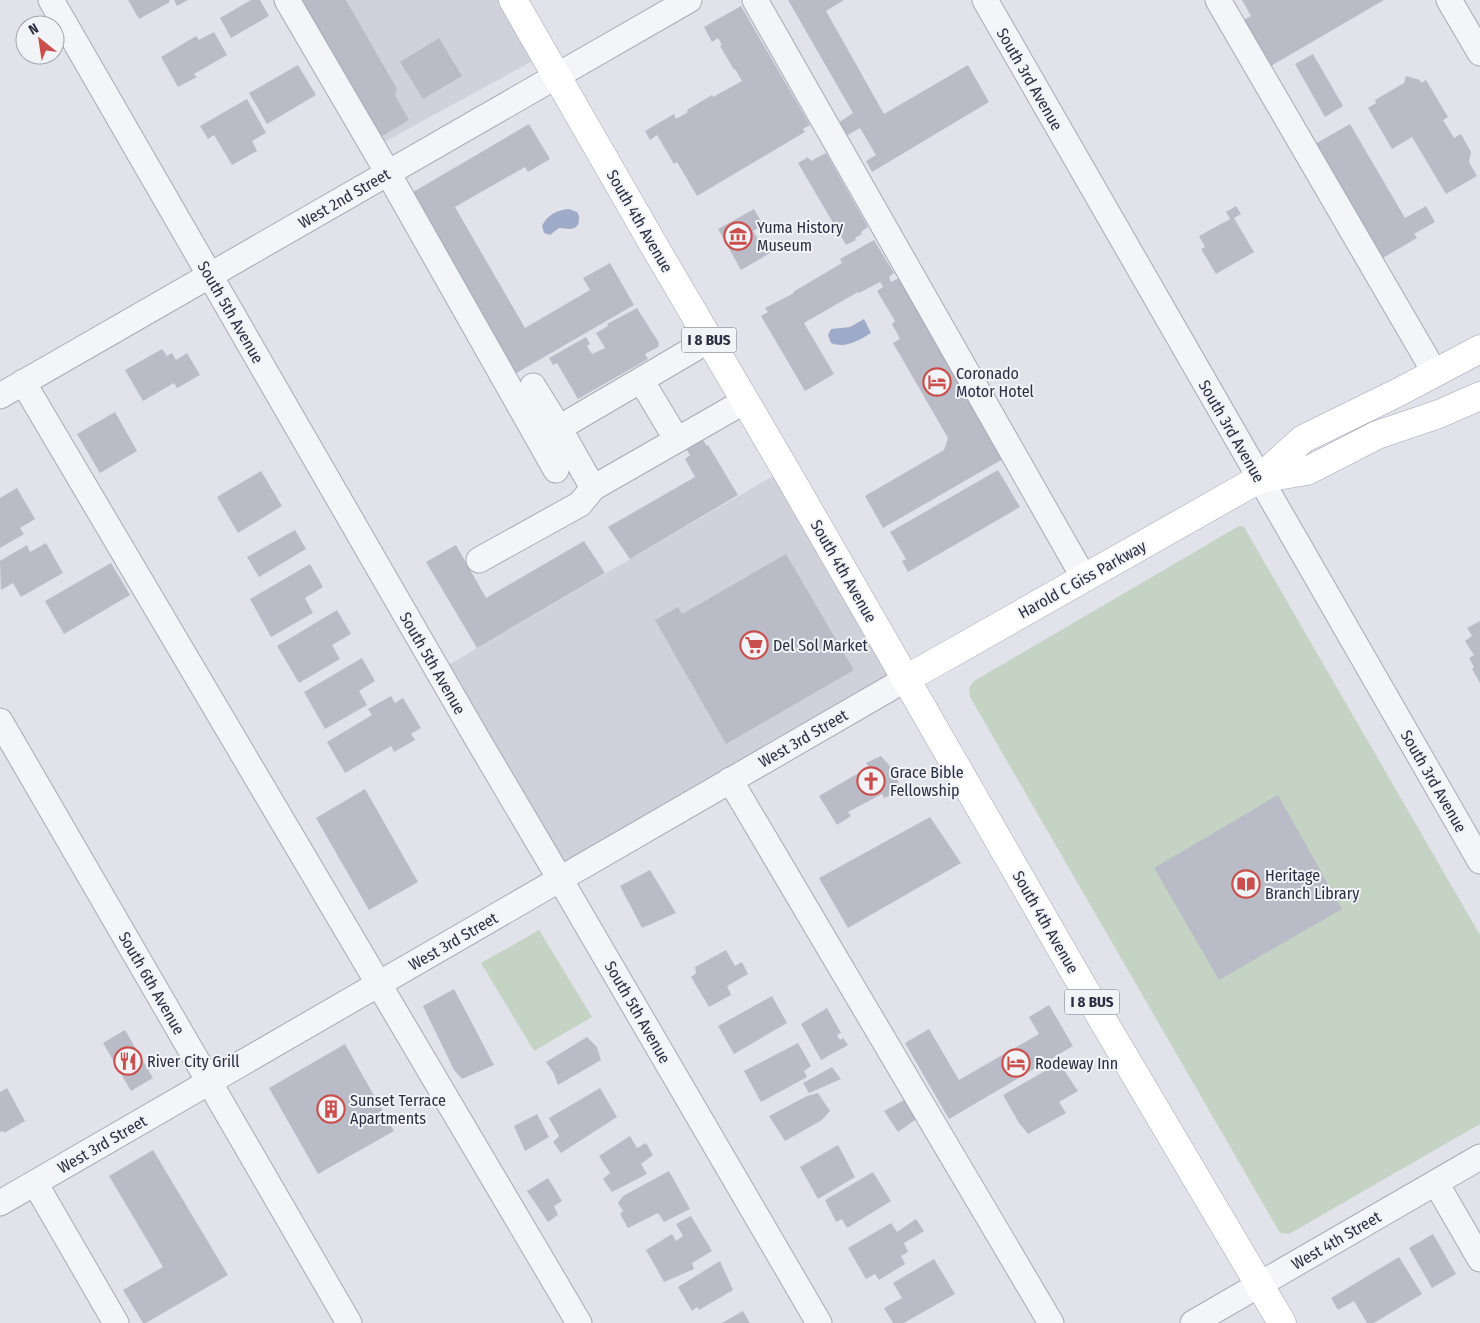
<svg xmlns="http://www.w3.org/2000/svg" width="1480" height="1323" font-family="'Fira Sans Condensed',sans-serif">
<style>
.built{fill:#d0d2db}
.green{fill:#c4d3c3}
.water{fill:#9eabc8}
.building{fill:#b9bcc6}
.lines{fill:none;stroke-linecap:round;stroke-linejoin:round}
.minor-casing{stroke:#a7a9b4;stroke-width:27}
.major-casing{stroke:#a1a6b5;stroke-width:29}
.minor{stroke:#f4f5f8;stroke-width:25}
.major{stroke:#fff;stroke-width:28}
.labels{text-anchor:middle;stroke-width:4;stroke-linejoin:round;paint-order:stroke}
.shield{fill:#f1f3f7;stroke:#666a78;stroke-width:1}
.shield-label{font-size:15px;font-weight:bold;fill:#2a2f41}
.street-label{font-size:16px;fill:#2a2f41;stroke:#f1f3f7}
.poi-label{font-size:16px;fill:#2a2f41;stroke:#f1f3f7;text-anchor:start}
</style>
<rect width="100%" height="100%" fill="#e2e3ea"/>
<path class="built" d="M 287,0 L 513,0 L 544,55 L 373,148 Z
M 785,469 L 906,679 L 560,879 L 438,671 Z"/>
<path class="green" d="M 1239,526 L 1244,527 L 1480,935 L 1480,1124 L 1289,1234 L 1280,1233 L 970,697 L 969,688 L 974,681 Z
M 539,930 L 592,1017 L 534,1051 L 481,963 Z"/>
<path class="water" d="M 569,209 L 577,212 L 579,216 C 580,232 570,229 559,228 L 550,235 L 544,233 L 542,226 C 547,215 557,210 569,209 Z
M 864,319 L 871,333 C 859,340 846,349 831,343 L 828,335 L 831,329 L 850,327 Z"/>
<path class="building" d="M 128,0 L 169,0 L 170,2 L 139,19 Z
M 174,0 L 188,0 L 177,6 Z
M 251,0 L 260,0 L 269,16 L 231,38 L 220,18 Z
M 299,0 L 346,0 L 397,89 L 395,95 L 409,120 L 379,138 Z
M 788,0 L 844,0 L 826,11 L 884,114 L 968,65 L 989,102 L 872,172 L 866,161 L 876,155 L 860,128 L 846,136 L 838,123 L 853,113 Z
M 1242,0 L 1384,0 L 1269,67 L 1242,21 L 1251,16 Z
M 741,6 L 810,125 L 803,129 L 805,132 L 697,196 L 677,162 L 674,164 L 657,135 L 650,140 L 645,131 L 674,114 L 676,119 L 688,112 L 687,110 L 712,95 L 713,97 L 742,81 L 735,69 L 734,70 L 720,46 L 722,45 L 718,38 L 712,42 L 704,27 Z
M 214,32 L 227,55 L 194,74 L 197,77 L 178,87 L 161,57 L 196,36 L 199,40 Z
M 439,38 L 462,76 L 423,99 L 400,62 Z
M 1313,54 L 1343,106 L 1325,117 L 1295,64 Z
M 298,65 L 316,95 L 267,124 L 249,93 Z
M 1406,76 L 1420,80 L 1421,83 L 1426,80 L 1448,117 L 1443,120 L 1454,138 L 1461,134 L 1471,152 L 1469,162 L 1477,176 L 1446,194 L 1412,137 L 1392,149 L 1368,108 L 1376,103 L 1375,100 L 1404,83 Z
M 247,99 L 266,133 L 252,141 L 257,151 L 232,165 L 214,135 L 208,139 L 200,126 Z
M 529,124 L 550,159 L 528,172 L 525,167 L 455,207 L 525,328 L 590,290 L 583,278 L 610,263 L 634,305 L 513,375 L 408,195 Z
M 1350,124 L 1405,218 L 1426,206 L 1435,222 L 1414,234 L 1417,238 L 1381,259 L 1315,144 Z
M 826,153 L 868,227 L 861,232 L 862,234 L 855,238 L 856,240 L 846,245 L 798,163 L 808,157 L 811,161 Z
M 1236,206 L 1241,214 L 1234,218 L 1254,252 L 1216,274 L 1201,249 L 1205,247 L 1199,236 L 1230,219 L 1226,212 Z
M 754,209 L 763,225 L 753,231 L 761,244 L 768,240 L 772,247 L 770,249 L 772,252 L 741,270 L 718,229 Z
M 874,240 L 894,273 L 889,277 L 891,282 L 899,278 L 1003,459 L 883,528 L 865,496 L 944,450 L 948,438 L 893,343 L 900,339 L 892,324 L 895,321 L 877,291 L 883,287 L 880,282 L 859,293 L 858,292 L 804,323 L 834,374 L 805,391 L 761,316 L 768,312 L 765,308 L 794,293 L 793,292 L 842,263 L 840,259 Z
M 637,308 L 659,343 L 658,347 L 645,354 L 648,359 L 578,399 L 557,363 L 553,365 L 549,358 L 586,337 L 590,344 L 587,346 L 592,354 L 605,348 L 596,333 L 608,326 L 607,324 Z
M 162,349 L 167,356 L 172,353 L 176,360 L 187,353 L 200,375 L 177,388 L 174,383 L 143,401 L 125,370 Z
M 115,412 L 137,451 L 100,473 L 77,434 Z
M 702,439 L 707,446 L 708,445 L 738,495 L 630,559 L 608,527 L 695,477 L 685,459 L 690,455 L 686,448 Z
M 998,470 L 1020,507 L 908,572 L 902,561 L 906,559 L 890,532 Z
M 261,471 L 282,506 L 238,533 L 217,497 Z
M 17,488 L 35,519 L 20,528 L 24,534 L 0,548 L 0,498 Z
M 295,530 L 306,549 L 259,577 L 247,557 Z
M 584,541 L 605,573 L 477,648 L 426,562 L 456,545 L 486,598 Z
M 46,543 L 63,573 L 21,597 L 13,583 L 1,590 L 0,561 L 27,545 L 30,552 Z
M 786,554 L 854,670 L 726,744 L 655,620 L 678,607 L 682,614 Z
M 111,563 L 130,595 L 64,634 L 45,601 Z
M 310,564 L 323,587 L 305,598 L 313,613 L 271,637 L 250,599 Z
M 337,610 L 351,634 L 332,645 L 340,659 L 299,683 L 277,646 Z
M 1480,621 L 1480,683 L 1472,669 L 1474,667 L 1469,658 L 1474,655 L 1465,641 L 1472,636 L 1467,628 Z
M 362,658 L 375,681 L 359,691 L 367,705 L 325,729 L 304,692 Z
M 391,696 L 395,703 L 403,698 L 421,728 L 411,734 L 415,740 L 394,752 L 391,746 L 345,773 L 327,742 L 372,715 L 368,709 Z
M 881,756 L 895,772 L 901,791 L 884,798 L 882,794 L 848,812 L 851,816 L 837,825 L 819,796 L 869,767 L 866,763 Z
M 365,789 L 418,882 L 369,910 L 316,818 Z
M 1278,795 L 1342,909 L 1219,980 L 1154,868 Z
M 930,817 L 961,863 L 848,928 L 819,878 Z
M 650,870 L 676,913 L 642,928 L 620,886 Z
M 726,950 L 735,966 L 742,962 L 748,974 L 727,986 L 731,995 L 709,1007 L 691,977 L 696,973 L 695,967 Z
M 454,989 L 494,1065 L 462,1079 L 454,1070 L 423,1006 Z
M 772,996 L 787,1023 L 734,1054 L 718,1026 Z
M 1049,1005 L 1073,1046 L 949,1119 L 905,1043 L 929,1029 L 959,1080 L 1039,1034 L 1029,1017 Z
M 827,1008 L 841,1033 L 837,1035 L 840,1040 L 843,1038 L 848,1045 L 821,1060 L 801,1024 Z
M 125,1030 L 153,1078 L 131,1091 L 103,1043 Z
M 587,1037 L 597,1047 L 601,1060 L 558,1085 L 553,1072 L 546,1062 Z
M 798,1043 L 811,1066 L 804,1071 L 807,1077 L 761,1102 L 744,1071 Z
M 345,1044 L 394,1131 L 318,1174 L 269,1088 Z
M 1059,1063 L 1078,1091 L 1059,1102 L 1066,1113 L 1028,1134 L 1019,1123 L 1003,1095 Z
M 832,1067 L 841,1079 L 809,1093 L 803,1083 Z
M 7,1088 L 25,1121 L 4,1133 L 3,1131 L 0,1132 L 0,1092 Z
M 600,1088 L 617,1117 L 561,1153 L 553,1142 L 559,1136 L 549,1118 Z
M 818,1093 L 830,1111 L 822,1120 L 785,1141 L 769,1116 L 807,1096 Z
M 906,1099 L 919,1117 L 898,1132 L 884,1111 Z
M 537,1114 L 549,1137 L 525,1151 L 514,1126 Z
M 630,1136 L 637,1148 L 646,1143 L 653,1155 L 641,1164 L 647,1174 L 612,1192 L 603,1179 L 610,1173 L 599,1156 Z
M 838,1145 L 855,1177 L 818,1199 L 800,1167 Z
M 153,1150 L 228,1275 L 146,1323 L 143,1323 L 123,1290 L 163,1267 L 109,1176 Z
M 669,1171 L 690,1209 L 664,1222 L 658,1213 L 628,1228 L 620,1214 L 623,1211 L 618,1203 L 623,1196 Z
M 873,1172 L 891,1201 L 847,1228 L 842,1219 L 836,1222 L 825,1200 Z
M 548,1178 L 562,1201 L 554,1206 L 558,1215 L 548,1222 L 527,1191 Z
M 691,1216 L 712,1251 L 692,1263 L 694,1269 L 664,1282 L 646,1250 L 672,1234 L 676,1241 L 683,1236 L 676,1224 Z
M 916,1219 L 924,1231 L 904,1243 L 908,1252 L 901,1256 L 905,1264 L 879,1280 L 875,1274 L 866,1279 L 848,1248 L 891,1223 L 897,1232 Z
M 1433,1234 L 1456,1274 L 1432,1288 L 1409,1248 Z
M 1399,1257 L 1422,1294 L 1374,1323 L 1367,1323 L 1354,1301 L 1338,1310 L 1331,1298 Z
M 934,1259 L 955,1294 L 904,1323 L 893,1323 L 884,1308 L 902,1298 L 893,1283 Z
M 720,1261 L 733,1290 L 699,1310 L 697,1307 L 692,1311 L 678,1287 Z
M 743,1311 L 750,1323 L 722,1323 Z"/>
<g class="lines">
<g class="minor-casing">
<path id="minor" d="M 51,0 L 475,735 L 560,879 L 819,1323
M 287,0 L 388,173 L 556,470
M 755,0 L 1084,578
M 985,0 L 1480,861
M 1218,0 L 1435,373
M 1449,0 L 1480,53
M 641,380 L 709,340
M 23,382 L 579,1323
M 533,386 L 559,428
M 0,396 L 689,0
M 593,488 L 559,428 L 641,380 L 677,440
M 479,560 L 580,504 L 593,488 L 745,401
M 0,721 L 349,1323
M 730,780 L 1051,1323
M 35,1183 L 116,1323
M 1436,1183 L 1480,1259
M 0,1203 L 906,679
M 1193,1323 L 1480,1157"/>
</g>
<g class="major-casing">
<path id="major" d="M 513,0 L 656,249 L 785,469 L 1079,980 L 1282,1323
M 1259,479 L 1307,471 L 1377,435 L 1439,414 L 1480,396
M 906,679 L 1259,479 L 1303,439 L 1399,392 L 1480,349"/>
</g>
<use href="#minor" class="minor"/>
<use href="#major" class="major"/>
</g>
<defs>
<g id="museum-ring" transform="scale(1.4375)"><circle r="9.5" fill="#f1f3f7" stroke="#ca4f4c" stroke-width="1.5"/><path d="M0-6L6-3V-2H-6V-3ZM-5-1h2V3h-2ZM-1-1h2V3h-2ZM3-1h2V3H3ZM-6 4H6V6H-6Z" fill="#ca4f4c"/></g>
<g id="hotel-ring" transform="scale(1.4375)"><circle r="9.5" fill="#f1f3f7" stroke="#ca4f4c" stroke-width="1.5"/><path d="M-6-4.5h1.5V1H6V5H4.5V3h-9V5H-6ZM-4 0a1.8 1.8 0 1 1 3.6 0ZM.5 0V-2.5h3Q6-2.5 6 0Z" fill="#ca4f4c"/></g>
<g id="supermarket-ring" transform="scale(1.4375)"><circle r="9.5" fill="#f1f3f7" stroke="#ca4f4c" stroke-width="1.5"/><path d="M-6-5.5h2.5l.6 2H6L4.5 2H-2.5L-4.4-4H-6ZM-1.5 3.2a1.3 1.3 0 1 0 .1 0ZM3 3.2a1.3 1.3 0 1 0 .1 0Z" fill="#ca4f4c"/></g>
<g id="church-ring" transform="scale(1.4375)"><circle r="9.5" fill="#f1f3f7" stroke="#ca4f4c" stroke-width="1.5"/><path d="M-1.2-6h2.4v3.5h3.3v2.4h-3.3V6h-2.4V-.1h-3.3v-2.4h3.3Z" fill="#ca4f4c"/></g>
<g id="library-ring" transform="scale(1.4375)"><circle r="9.5" fill="#f1f3f7" stroke="#ca4f4c" stroke-width="1.5"/><path d="M-6-4Q-3-5.5-.7-3.5V5Q-3 3-6 4ZM6-4Q3-5.5 .7-3.5V5Q3 3 6 4Z" fill="#ca4f4c"/></g>
<g id="restaurant-ring" transform="scale(1.4375)"><circle r="9.5" fill="#f1f3f7" stroke="#ca4f4c" stroke-width="1.5"/><path d="M-5-6h1v4h1v-4h1v4h1v-4h1v5L-1.5 .5V6h-2V.5L-5-1ZM5-6V6H3V1.5H1.5Q1.5-4 5-6Z" fill="#ca4f4c"/></g>
<g id="building-ring" transform="scale(1.4375)"><circle r="9.5" fill="#f1f3f7" stroke="#ca4f4c" stroke-width="1.5"/><path d="M-4-6H4V6H1V3H-1V6H-4ZM-2.5-4.3h1.7v1.8h-1.7ZM.8-4.3h1.7v1.8H.8ZM-2.5-1h1.7V.8h-1.7ZM.8-1h1.7V.8H.8Z" fill="#ca4f4c"/></g>
</defs>
<g fill-rule="evenodd">
<use href="#museum-ring" x="738" y="236"/>
<use href="#hotel-ring" x="937" y="382"/>
<use href="#supermarket-ring" x="754" y="645"/>
<use href="#church-ring" x="871" y="781"/>
<use href="#library-ring" x="1246" y="884"/>
<use href="#restaurant-ring" x="128" y="1061"/>
<use href="#hotel-ring" x="1016" y="1063"/>
<use href="#building-ring" x="331" y="1109"/>
</g>
<g class="labels">
<g class="shield">
<rect x="681.5" y="327.5" width="55" height="25" rx="4"/>
<rect x="1064.5" y="989.5" width="55" height="25" rx="4"/>
</g>
<g class="shield-label">
<text x="709" y="345">I 8 BUS</text>
<text x="1092" y="1007">I 8 BUS</text>
</g>
<g class="street-label">
<text transform="translate(1030 79) rotate(60)" y="6">South 3rd Avenue</text>
<text transform="translate(344 198) rotate(-30)" y="6">West 2nd Street</text>
<text transform="translate(640 221) rotate(60)" y="6">South 4th Avenue</text>
<text transform="translate(231 312) rotate(60)" y="6">South 5th Avenue</text>
<text transform="translate(1232 431) rotate(60)" y="6">South 3rd Avenue</text>
<text transform="translate(844 571) rotate(60)" y="6">South 4th Avenue</text>
<text transform="translate(1082 579) rotate(-29)" y="6">Harold C Giss Parkway</text>
<text transform="translate(433 663) rotate(60)" y="6">South 5th Avenue</text>
<text transform="translate(803 738) rotate(-30)" y="6">West 3rd Street</text>
<text transform="translate(1434 781) rotate(60)" y="6">South 3rd Avenue</text>
<text transform="translate(1046 922) rotate(60)" y="6">South 4th Avenue</text>
<text transform="translate(453 941) rotate(-30)" y="6">West 3rd Street</text>
<text transform="translate(152 983) rotate(60)" y="6">South 6th Avenue</text>
<text transform="translate(638 1012) rotate(60)" y="6">South 5th Avenue</text>
<text transform="translate(102 1144) rotate(-30)" y="6">West 3rd Street</text>
<text transform="translate(1336 1240) rotate(-30)" y="6">West 4th Street</text>
</g>
<g class="poi-label">
<text x="757" y="233">Yuma History<tspan x="757" dy="18">Museum</tspan></text>
<text x="956" y="379">Coronado<tspan x="956" dy="18">Motor Hotel</tspan></text>
<text x="773" y="651">Del Sol Market</text>
<text x="890" y="778">Grace Bible<tspan x="890" dy="18">Fellowship</tspan></text>
<text x="1265" y="881">Heritage<tspan x="1265" dy="18">Branch Library</tspan></text>
<text x="147" y="1067">River City Grill</text>
<text x="1035" y="1069">Rodeway Inn</text>
<text x="350" y="1106">Sunset Terrace<tspan x="350" dy="18">Apartments</tspan></text>
</g>
</g>
<g transform="translate(40 40) rotate(330)"><circle r="24" fill="#f1f3f7" stroke="#a1a5ae"/>
<path d="M0-4L9 19L0 12L-9 19Z" fill="#ca4f4c"/>
<text y="-8" font-size="14" font-weight="bold" text-anchor="middle" fill="#2a2f41">N</text>
</g>
</svg>
